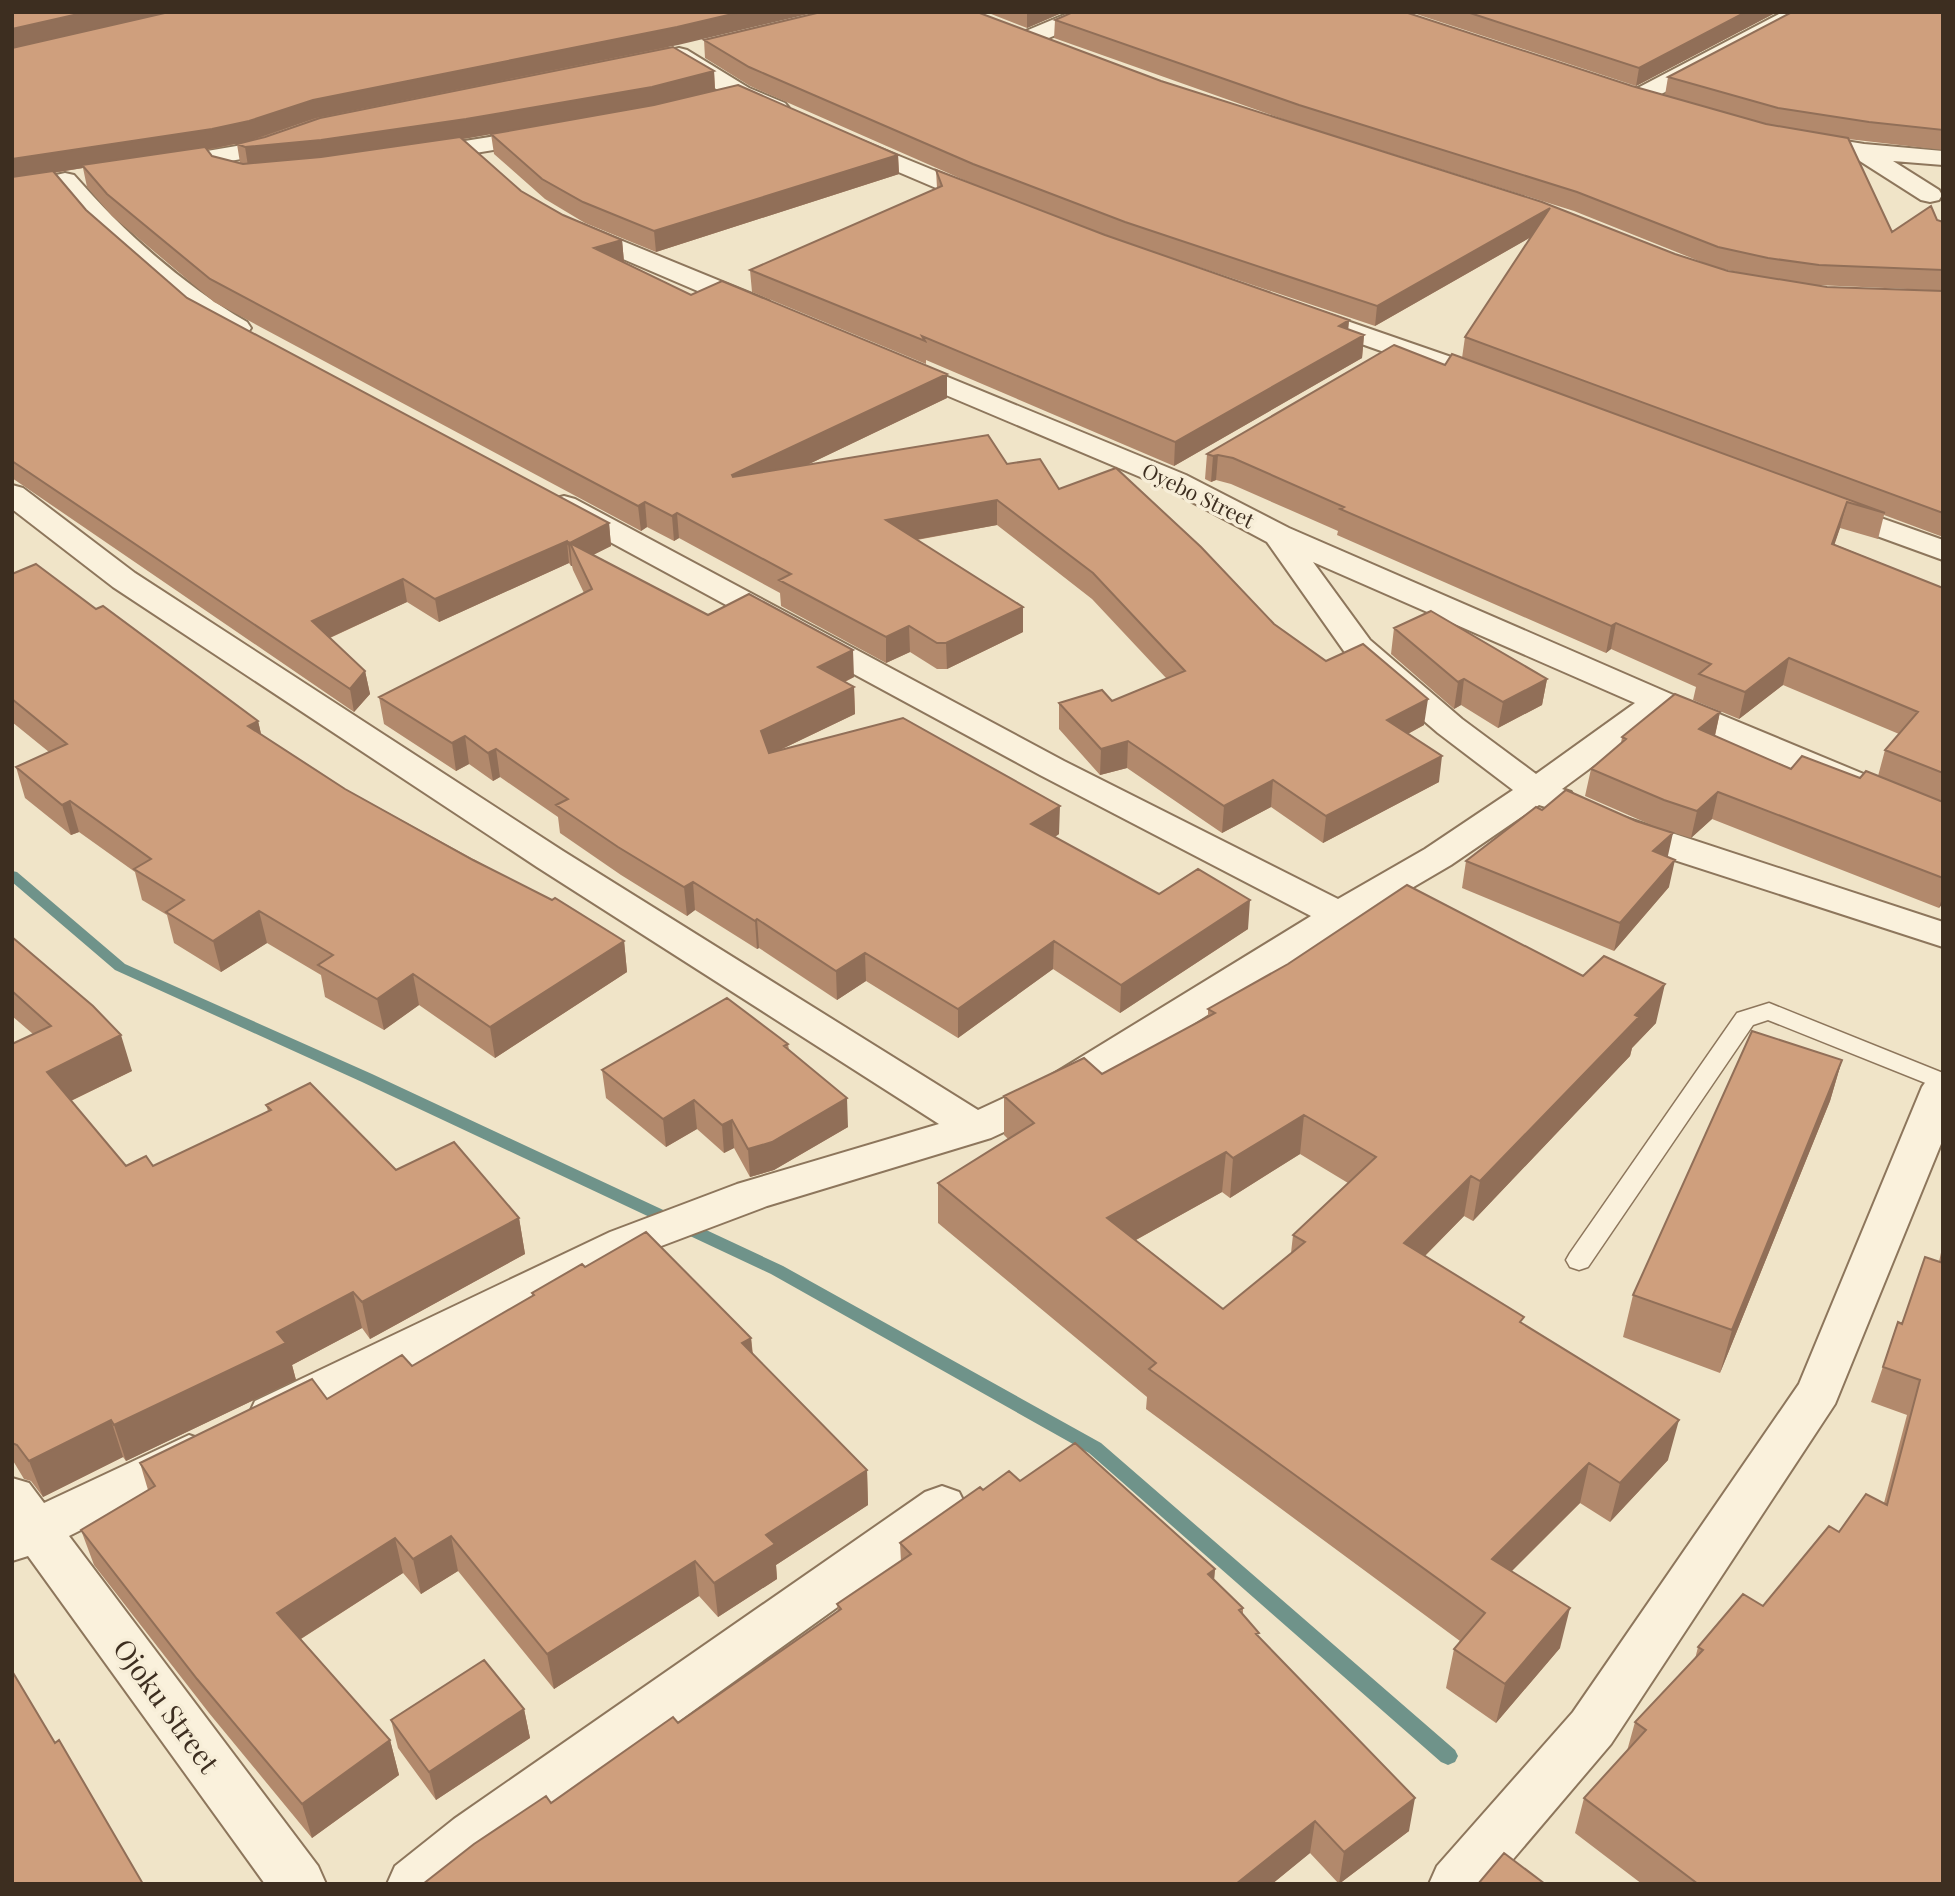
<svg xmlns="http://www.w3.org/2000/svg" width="1955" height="1896" font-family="'Playfair Display',serif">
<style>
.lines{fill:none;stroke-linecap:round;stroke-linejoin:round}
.stream{fill:#6f938a;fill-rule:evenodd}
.lane-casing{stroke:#8d765c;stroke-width:3}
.street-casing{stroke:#8d765c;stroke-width:4}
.lane{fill:#faf1dc;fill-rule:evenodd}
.street{fill:#faf1dc;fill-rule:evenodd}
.wall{fill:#b2896c;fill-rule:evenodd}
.shaded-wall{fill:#916f58}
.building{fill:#cf9f7d;stroke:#916f58;stroke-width:2;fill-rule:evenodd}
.labels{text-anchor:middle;stroke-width:7;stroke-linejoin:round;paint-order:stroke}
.far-street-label{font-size:21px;fill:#3d2e20;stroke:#f7eed8}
.near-street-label{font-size:28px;fill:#3d2e20;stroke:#f7eed8}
</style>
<rect width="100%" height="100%" fill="#f0e4c8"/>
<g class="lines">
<path class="stream" d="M 12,871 L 17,872 L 125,964 L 372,1074 L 783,1266 L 1101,1443 L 1455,1750 L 1458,1756 L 1455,1762 L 1448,1765 L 1441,1762 L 1089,1453 L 771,1274 L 362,1082 L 115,970 L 12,882 Z"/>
<g class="lane-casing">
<path id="lane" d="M 1769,1003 L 1943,1073 L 1943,1090 L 1768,1020 L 1753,1025 L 1588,1267 L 1579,1270 L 1570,1267 L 1566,1260 L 1570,1253 L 1737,1013 Z"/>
</g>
<g class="street-casing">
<path id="street" d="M 1071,12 L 1101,12 L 1098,17 L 1037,43 L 1021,43 L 1018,38 L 1021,33 Z
M 1783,12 L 1811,12 L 1808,17 L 1646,102 L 1630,102 L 1626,97 L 1630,92 Z
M 679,48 L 687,50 L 749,88 L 785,103 L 789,108 L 785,113 C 756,120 697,76 671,60 L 668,55 L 671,50 Z
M 545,128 L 553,130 L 557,135 L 553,140 L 421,162 L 412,160 L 409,155 L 412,150 L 421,148 Z
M 288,132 L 296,134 L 300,139 L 296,144 L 259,156 L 166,172 L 157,170 L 154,165 L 157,160 L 166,158 L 254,143 Z
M 1802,134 L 1864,144 L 1943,151 L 1943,165 L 1893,161 L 1939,190 L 1942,195 L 1939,200 L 1930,202 L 1921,200 L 1852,156 L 1794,146 L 1790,141 L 1794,136 Z
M 850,136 L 994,195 L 997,200 L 994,205 L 985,207 L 976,205 L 842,148 L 838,143 L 842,138 Z
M 65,173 L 74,175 C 125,233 180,283 247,322 L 251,328 L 247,334 C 202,345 86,219 56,185 L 53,180 L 56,175 Z
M 576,222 L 769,301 L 772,307 L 769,313 L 759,315 L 749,313 L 567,235 L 563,230 L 567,225 Z
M 1298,304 L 1506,376 L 1510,382 L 1506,388 L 1496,390 L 1486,388 L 1288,318 L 1284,312 L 1288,306 Z
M 899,357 L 1186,475 L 1289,528 L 1671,694 L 1943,807 L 1943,831 L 1662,715 L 1562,789 L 1571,792 L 1576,800 L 1571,808 L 1558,811 L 1539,805 L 1451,865 L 1352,923 L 1077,1098 L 991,1138 L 767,1206 L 640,1254 L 289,1427 L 272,1432 L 255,1427 L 249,1414 L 255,1401 L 610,1232 L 737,1184 L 939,1124 L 537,867 L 113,587 L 12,509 L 12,485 L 23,488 L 135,573 L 563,851 L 978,1110 L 1047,1078 L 1311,916 L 1040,775 L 553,511 L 549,505 L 553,499 L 564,496 L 575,499 L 1064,761 L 1338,899 L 1425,849 L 1513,790 L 1438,733 L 1346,654 L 1267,542 L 1164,487 L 889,371 L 885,365 L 889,359 ZM 1313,562 L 1635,703 L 1536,774 L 1462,719 L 1370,640 Z
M 1833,501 L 1943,540 L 1943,560 L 1822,516 L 1818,510 L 1822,504 Z
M 1623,817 L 1943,922 L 1943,947 L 1631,846 L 1610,836 L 1605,828 L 1610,820 Z
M 1943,1073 L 1943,1139 L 1835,1404 L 1611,1744 L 1492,1884 L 1429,1884 L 1437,1866 L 1573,1712 L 1799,1384 L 1922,1087 L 1929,1077 Z
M 189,1435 L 206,1441 L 213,1454 L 206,1467 L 69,1536 L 318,1866 L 326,1884 L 265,1884 L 28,1556 L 12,1561 L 12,1478 L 29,1483 L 44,1503 Z
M 942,1486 L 959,1492 L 966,1506 L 959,1520 L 492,1855 L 457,1884 L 387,1884 L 395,1866 L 454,1819 L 925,1492 Z"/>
</g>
<use href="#lane" class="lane"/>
<use href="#street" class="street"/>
</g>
<path class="wall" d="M 986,12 L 1064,12 L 1027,28 Z
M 1410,12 L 1777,12 L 1636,86 Z
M 1943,12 L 1943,150 L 1848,139 L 1892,232 L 1937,220 L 1943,222 L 1943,537 L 1884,515 L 1878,539 L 1840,528 L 1834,544 L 1943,588 L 1943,903 L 1939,908 L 1712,819 L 1691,838 L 1658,828 L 1585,796 L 1591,769 L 1621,743 L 1622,737 L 1720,712 L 1715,736 L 1791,769 L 1860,778 L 1878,776 L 1885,750 L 1899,734 L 1783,685 L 1739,719 L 1693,700 L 1696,687 L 1611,649 L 1606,653 L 1337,535 L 1338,531 L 1231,484 L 1216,480 L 1211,482 L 1205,479 L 1207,454 L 1462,358 L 1465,337 L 1531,237 L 1375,326 L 1124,242 L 1349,320 L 1348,329 L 1364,335 L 1362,358 L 1174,466 L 926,360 L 926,364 L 752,292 L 750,270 L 937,188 L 936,170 L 1124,242 L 973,184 L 750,86 L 705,58 L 704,40 L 1161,81 L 1675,254 L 1728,271 L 1741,273 L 1714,267 L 1574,211 L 1297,124 L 1054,38 L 1055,20 L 1632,86 L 1665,95 L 1668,77 ZM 1817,285 L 1930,290 L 1827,287 Z
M 673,47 L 714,71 L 715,90 L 898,155 L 899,174 L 656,252 L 585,223 L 545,199 L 494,154 L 491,134 L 463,139 L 521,191 L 563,215 L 622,240 L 624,262 L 691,295 L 947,398 L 807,465 L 1007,464 L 1059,489 L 1274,624 L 1326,661 L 1424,725 L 1408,734 L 1439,782 L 1323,843 L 1271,807 L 1222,833 L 1127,768 L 1100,775 L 1059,729 L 1059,703 L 1112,701 L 1167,679 L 1092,599 L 997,525 L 917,540 L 1023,632 L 947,669 L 937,669 L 910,652 L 886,663 L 781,606 L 780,593 L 679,538 L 674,541 L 647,527 L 641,531 L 214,302 L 112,216 L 87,187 L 83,168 L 54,173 L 86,210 L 187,298 L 609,523 L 611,546 L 593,555 L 708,615 L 854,677 L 845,682 L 854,687 L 855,714 L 780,750 L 1059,834 L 1055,837 L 1159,894 L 1248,929 L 1120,1013 L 1053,969 L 958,1038 L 866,981 L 837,1000 L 759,948 L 757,949 L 695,910 L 687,916 L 621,875 L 560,833 L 558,817 L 500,777 L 493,781 L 469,764 L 456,771 L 384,724 L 379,697 L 584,593 L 573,570 L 572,566 L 571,566 L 569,563 L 439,622 L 407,602 L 330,638 L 365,671 L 370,694 L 354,712 L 12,478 L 12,48 ZM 316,118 L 265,137 L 255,140 ZM 237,144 L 240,163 L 212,156 L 207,150 Z
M 12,574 L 96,609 L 258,721 L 261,734 L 345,789 L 624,941 L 627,972 L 495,1058 L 419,1005 L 384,1030 L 325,997 L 321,975 L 267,943 L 221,972 L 174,943 L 167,915 L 142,900 L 135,872 L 79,832 L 71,835 L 25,798 L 16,767 L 49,752 L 12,722 Z
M 1394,628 L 1547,679 L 1542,705 L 1498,728 L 1461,705 L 1454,709 L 1391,654 Z
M 1542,810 L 1667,857 L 1669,887 L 1614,951 L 1462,888 L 1466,861 Z
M 12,937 L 132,1071 L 71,1101 L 126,1166 L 153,1166 L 268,1111 L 266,1105 L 396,1170 L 519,1218 L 525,1254 L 370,1339 L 362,1328 L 292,1365 L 296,1380 L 126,1461 L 123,1457 L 43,1497 L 31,1481 L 24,1479 L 12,1459 L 12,1044 L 33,1034 L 12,1016 Z
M 1208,1009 L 1656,1023 L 1632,1048 L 1630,1056 L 1473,1221 L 1464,1216 L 1425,1256 L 1523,1324 L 1668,1460 L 1610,1522 L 1580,1503 L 1511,1571 L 1560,1648 L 1496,1723 L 1446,1688 L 1454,1649 L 1460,1641 L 1146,1409 L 1147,1397 L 938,1223 L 938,1183 L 1008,1139 L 1004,1135 L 1004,1096 L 1102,1074 L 1208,1017 ZM 1300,1154 L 1348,1183 L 1293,1235 L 1291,1253 L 1223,1309 L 1136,1240 L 1222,1192 L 1230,1198 Z
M 788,1044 L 789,1050 L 848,1127 L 774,1170 L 750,1177 L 734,1148 L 724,1153 L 697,1129 L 666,1147 L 606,1098 L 602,1070 Z
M 1842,1060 L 1830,1101 L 1720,1373 L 1623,1337 L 1633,1295 Z
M 1943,1243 L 1943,1884 L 1642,1884 L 1575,1833 L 1584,1798 L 1627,1751 L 1635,1722 L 1695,1659 L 1698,1647 L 1763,1606 L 1839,1532 L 1884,1503 L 1907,1415 L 1871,1402 L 1898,1322 L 1902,1324 L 1939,1262 Z
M 585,1267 L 751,1338 L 753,1354 L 867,1470 L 868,1505 L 776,1565 L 777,1579 L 718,1617 L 699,1596 L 554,1689 L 458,1571 L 421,1594 L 403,1573 L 301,1639 L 390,1740 L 399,1775 L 312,1838 L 209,1713 L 94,1565 L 81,1530 L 148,1490 L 140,1463 L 327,1399 L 412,1366 L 533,1296 L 532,1293 Z
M 1020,1481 L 1215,1569 L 1214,1580 L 1243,1608 L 1243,1614 L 1258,1636 L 1409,1831 L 1339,1884 L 1310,1853 L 1272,1884 L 423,1884 L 678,1723 L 838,1611 L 837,1604 L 901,1562 L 900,1543 L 983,1490 Z
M 524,1709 L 530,1738 L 436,1800 L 398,1748 L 391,1720 Z"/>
<path class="shaded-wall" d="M 87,12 L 169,12 L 12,48 L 12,29 Z
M 741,12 L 817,12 L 678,45 L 316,118 L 252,140 L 216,148 L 85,168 L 82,165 L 83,168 L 12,179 L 12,159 L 313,100 Z
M 1027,12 L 1064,12 L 1027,28 Z
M 1746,12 L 1777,12 L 1636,86 L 1639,68 Z
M 714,71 L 715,90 L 653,105 L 469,138 L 325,159 L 248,166 L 245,147 Z
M 898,155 L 899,174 L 656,252 L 654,231 Z
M 1550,208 L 1547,228 L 1375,326 L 1377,306 Z
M 622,240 L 624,262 L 594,248 Z
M 1349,320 L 1347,342 L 1339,326 Z
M 1364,335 L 1362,358 L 1174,466 L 1175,442 Z
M 947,374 L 947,398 L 734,500 L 732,475 Z
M 1218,455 L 1216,480 L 1211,482 L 1213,456 Z
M 997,500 L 997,525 L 886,545 L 886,520 Z
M 645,502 L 647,527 L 641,531 L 638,506 Z
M 1847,502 L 1840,528 L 1826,570 L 1832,544 Z
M 677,513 L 679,538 L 674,541 L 672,516 Z
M 609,523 L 611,546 L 579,562 L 570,543 L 572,566 L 571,566 L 568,544 Z
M 567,541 L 569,563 L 439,622 L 435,599 Z
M 403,579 L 407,602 L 316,644 L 312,621 Z
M 1023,607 L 1023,632 L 947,669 L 946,643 Z
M 1616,623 L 1611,649 L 1606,653 L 1611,626 Z
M 909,626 L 910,652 L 886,663 L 886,637 Z
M 853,650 L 854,677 L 819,694 L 818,667 Z
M 1789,658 L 1783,685 L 1739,719 L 1745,692 Z
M 365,671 L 370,694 L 354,712 L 350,689 Z
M 1464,679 L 1461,705 L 1454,709 L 1458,682 Z
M 1547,679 L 1542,705 L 1498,728 L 1503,702 Z
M 854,687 L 855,714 L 763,758 L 761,731 Z
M 1428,699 L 1424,725 L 1383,747 L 1387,720 Z
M 1720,712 L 1714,739 L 1699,729 Z
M 258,721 L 265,751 L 248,726 Z
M 465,736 L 469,764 L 456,771 L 452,743 Z
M 1128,741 L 1127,768 L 1100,775 L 1101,749 Z
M 496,749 L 500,777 L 493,781 L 488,753 Z
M 1442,756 L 1439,782 L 1323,843 L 1326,816 Z
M 1273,780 L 1271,807 L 1222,833 L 1224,806 Z
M 1718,792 L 1712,819 L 1691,838 L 1697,811 Z
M 70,801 L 79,832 L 71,835 L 62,805 Z
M 1060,806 L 1059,834 L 1031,852 L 1031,824 Z
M 1673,833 L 1667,860 L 1653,851 Z
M 1675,860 L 1669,887 L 1614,951 L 1620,923 Z
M 693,882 L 695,910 L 687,916 L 684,887 Z
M 1943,895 L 1943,903 L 1939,908 Z
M 1250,900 L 1248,929 L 1120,1013 L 1121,985 Z
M 259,911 L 267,943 L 221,972 L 213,941 Z
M 757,919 L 759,948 L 757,949 L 755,921 Z
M 624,941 L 627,972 L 495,1058 L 490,1027 Z
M 1054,941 L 1053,969 L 958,1038 L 958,1009 Z
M 865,953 L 866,981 L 837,1000 L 836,971 Z
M 413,974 L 419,1005 L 384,1030 L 377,999 Z
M 1665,984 L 1656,1023 L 1632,1048 L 1630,1056 L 1473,1221 L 1480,1181 L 1635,1015 Z
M 121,1035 L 132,1071 L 58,1107 L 47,1072 Z
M 1842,1060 L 1830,1101 L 1720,1373 L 1732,1330 Z
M 847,1098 L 848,1127 L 774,1170 L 750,1177 L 748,1149 Z
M 694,1100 L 697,1129 L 666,1147 L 663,1119 Z
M 1304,1115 L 1300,1154 L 1230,1198 L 1233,1158 Z
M 732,1120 L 734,1148 L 724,1153 L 722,1125 Z
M 1226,1152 L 1222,1192 L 1105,1257 L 1107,1218 Z
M 1471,1176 L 1464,1216 L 1398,1283 L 1404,1243 Z
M 519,1218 L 525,1254 L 370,1339 L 362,1302 Z
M 353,1292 L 362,1328 L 292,1365 L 296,1380 L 126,1461 L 114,1425 L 277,1332 Z
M 751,1338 L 754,1373 L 742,1343 Z
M 111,1420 L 123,1457 L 43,1497 L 29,1461 Z
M 1679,1420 L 1668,1460 L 1610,1522 L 1620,1483 Z
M 1589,1463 L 1580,1503 L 1484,1599 L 1492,1559 Z
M 867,1470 L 868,1505 L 776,1565 L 777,1579 L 718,1617 L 714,1583 L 766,1535 Z
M 451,1536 L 458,1571 L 421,1594 L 413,1559 Z
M 395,1538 L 403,1573 L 288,1647 L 277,1613 Z
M 695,1561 L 699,1596 L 554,1689 L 547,1654 Z
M 1215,1569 L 1212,1602 L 1208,1574 Z
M 1570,1608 L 1560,1648 L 1496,1723 L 1505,1684 Z
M 524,1709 L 530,1738 L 436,1800 L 429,1772 Z
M 390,1740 L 399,1775 L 312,1838 L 302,1804 Z
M 1415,1798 L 1409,1831 L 1339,1884 L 1344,1852 Z
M 1315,1821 L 1310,1853 L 1272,1884 L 1236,1884 Z"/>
<path class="building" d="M 12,12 L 87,12 L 12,29 Z
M 169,12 L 741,12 L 677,27 L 313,100 L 249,121 L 212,129 L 12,159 L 12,48 Z
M 821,12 L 977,12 L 1161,81 L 1542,202 L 1675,254 L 1728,271 L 1827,287 L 1943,291 L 1943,513 L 1465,337 L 1550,208 L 1377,306 L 1125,222 L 973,164 L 749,67 L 704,40 Z
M 1073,12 L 1405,12 L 1632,86 L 1766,124 L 1848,138 L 1892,232 L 1931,206 L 1937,220 L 1943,222 L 1943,270 L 1819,265 L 1768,258 L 1718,247 L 1577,192 L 1299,105 L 1055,20 Z
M 1467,12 L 1746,12 L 1639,68 Z
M 1792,12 L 1943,12 L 1943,130 L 1869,122 L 1778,108 L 1668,77 Z
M 673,47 L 714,71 L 652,87 L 466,119 L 321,140 L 245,147 L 237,144 L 265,137 L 320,118 Z
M 738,85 L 898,155 L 654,231 L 583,202 L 542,179 L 491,134 L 654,105 Z
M 460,137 L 521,191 L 563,215 L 622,240 L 594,248 L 691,295 L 722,281 L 947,374 L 732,475 L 733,477 L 988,435 L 1007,464 L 1040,459 L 1059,489 L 1116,468 L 1201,547 L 1274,624 L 1326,661 L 1363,644 L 1428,699 L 1387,720 L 1442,756 L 1326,816 L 1273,780 L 1224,806 L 1128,741 L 1101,749 L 1059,703 L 1102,690 L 1112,701 L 1185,671 L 1093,573 L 997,500 L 886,520 L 1023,607 L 946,643 L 937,643 L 909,626 L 886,637 L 779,580 L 791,574 L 677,513 L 672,516 L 645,502 L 638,506 L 210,279 L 107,194 L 82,165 L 205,147 L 212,156 L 243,164 L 321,157 Z
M 936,170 L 1105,235 L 1349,320 L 1339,326 L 1364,335 L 1175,442 L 922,336 L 925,341 L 750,270 L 942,186 Z
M 53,171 L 86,210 L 187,298 L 609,523 L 568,544 L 567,541 L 435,599 L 403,579 L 312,621 L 365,671 L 350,689 L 12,461 L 12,177 Z
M 1394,345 L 1445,365 L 1452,354 L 1885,513 L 1847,502 L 1832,544 L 1943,588 L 1943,773 L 1885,750 L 1918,712 L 1789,658 L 1745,692 L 1699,674 L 1711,664 L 1616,623 L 1611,626 L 1340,509 L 1344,507 L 1233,458 L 1218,455 L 1213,456 L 1207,454 Z
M 570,543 L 708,615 L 749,594 L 853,650 L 818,667 L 854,687 L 761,731 L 769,753 L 903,718 L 1060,806 L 1031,824 L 1159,894 L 1198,869 L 1250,900 L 1121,985 L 1054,941 L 958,1009 L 865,953 L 836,971 L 757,919 L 755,921 L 693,882 L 684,887 L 618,847 L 556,805 L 568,799 L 496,749 L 488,753 L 465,736 L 452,743 L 379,697 L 592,589 Z
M 36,564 L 96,609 L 103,606 L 258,721 L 248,726 L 345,789 L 473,860 L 552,900 L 555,898 L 624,941 L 490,1027 L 413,974 L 377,999 L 318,965 L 333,955 L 259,911 L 213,941 L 166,912 L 184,900 L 134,869 L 151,859 L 70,801 L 62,805 L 16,767 L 67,744 L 12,699 L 12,574 Z
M 1431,611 L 1547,679 L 1503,702 L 1464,679 L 1458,682 L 1394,628 Z
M 1675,694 L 1720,712 L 1699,729 L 1791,769 L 1802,756 L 1860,778 L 1866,771 L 1943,802 L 1943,878 L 1718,792 L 1697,811 L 1664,800 L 1591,769 L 1626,739 L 1622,737 Z
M 1566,790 L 1636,821 L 1673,833 L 1653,851 L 1675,860 L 1620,923 L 1466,861 L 1536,807 L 1542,810 Z
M 1407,885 L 1583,976 L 1604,956 L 1665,984 L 1635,1015 L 1639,1017 L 1480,1181 L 1471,1176 L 1404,1243 L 1524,1317 L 1520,1322 L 1679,1420 L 1620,1483 L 1589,1463 L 1492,1559 L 1570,1608 L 1505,1684 L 1454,1649 L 1485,1613 L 1149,1369 L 1156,1363 L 938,1183 L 1034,1123 L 1004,1096 L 1084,1058 L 1102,1074 L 1215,1013 L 1208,1009 L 1288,964 ZM 1304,1115 L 1376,1157 L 1293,1235 L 1305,1242 L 1223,1309 L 1107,1218 L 1226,1152 L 1233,1158 Z
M 12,937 L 93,1006 L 121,1035 L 47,1072 L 126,1166 L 146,1156 L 153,1166 L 271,1110 L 266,1105 L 310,1083 L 396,1170 L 454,1142 L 519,1218 L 362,1302 L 353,1292 L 277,1332 L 286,1343 L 114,1425 L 111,1420 L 29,1461 L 17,1445 L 12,1443 L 12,1044 L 51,1026 L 12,991 Z
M 727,998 L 788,1044 L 784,1046 L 847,1098 L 772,1142 L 748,1149 L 732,1120 L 722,1125 L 694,1100 L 663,1119 L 602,1070 Z
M 1752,1031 L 1842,1060 L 1732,1330 L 1633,1295 Z
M 646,1232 L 751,1338 L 742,1343 L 867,1470 L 766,1535 L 775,1544 L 714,1583 L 695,1561 L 547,1654 L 451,1536 L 413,1559 L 395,1538 L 277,1613 L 390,1740 L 302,1804 L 197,1679 L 81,1530 L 155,1486 L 140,1463 L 312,1379 L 327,1399 L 402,1355 L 412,1366 L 534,1295 L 532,1293 L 582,1264 L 585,1267 Z
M 1925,1257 L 1943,1263 L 1943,1884 L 1698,1884 L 1584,1798 L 1646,1730 L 1635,1722 L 1703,1650 L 1698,1647 L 1743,1594 L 1763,1606 L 1829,1526 L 1839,1532 L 1866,1494 L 1887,1505 L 1920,1380 L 1883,1367 L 1898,1322 L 1902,1324 Z
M 1075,1443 L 1215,1569 L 1208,1574 L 1243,1608 L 1239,1610 L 1259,1633 L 1256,1634 L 1415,1798 L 1344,1852 L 1315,1821 L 1236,1884 L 423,1884 L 474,1844 L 546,1796 L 551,1803 L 673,1717 L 678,1723 L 841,1609 L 837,1604 L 911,1554 L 900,1543 L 980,1487 L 983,1490 L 1009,1471 L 1020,1481 Z
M 484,1660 L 524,1709 L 429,1772 L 391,1720 Z
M 12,1671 L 55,1743 L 59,1740 L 143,1884 L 12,1884 Z
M 1504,1853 L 1545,1884 L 1478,1884 Z"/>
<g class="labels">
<g class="far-street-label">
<text transform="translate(1198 496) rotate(26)" y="7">Oyebo Street</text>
</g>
<g class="near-street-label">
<text transform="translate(166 1706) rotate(54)" y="10">Ojoku Street</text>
</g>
</g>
<rect width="1955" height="1896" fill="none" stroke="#3d2e20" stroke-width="28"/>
</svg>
